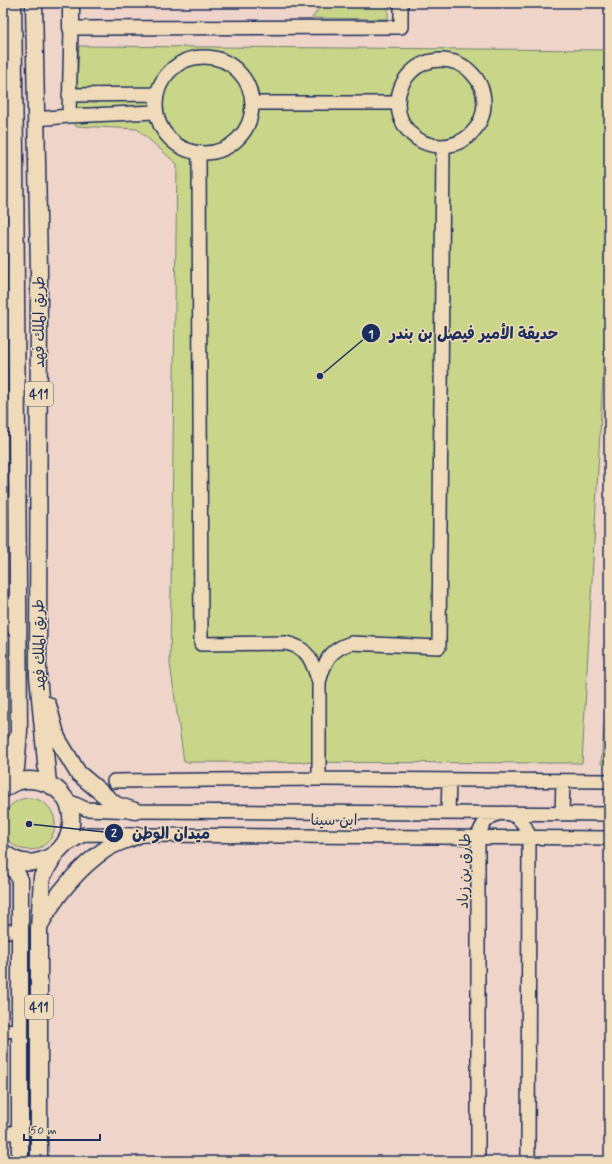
<svg xmlns="http://www.w3.org/2000/svg" width="612" height="1164" font-family="Mynerve,'Playpen Sans Arabic',sans-serif">
<style>
.green{fill:#c9d588;stroke:#728273}
.lines{fill:none;stroke-linecap:round;stroke-linejoin:round}
.minor-casing{stroke:#1b2f5e;stroke-width:16}
.major-casing{stroke:#1b2f5e;stroke-width:19}
.minor{stroke:#efdab9;stroke-width:13}
.major{stroke:#efdab9;stroke-width:16}
.labels{text-anchor:middle;stroke-width:3;stroke-linejoin:round;paint-order:stroke}
.shield{fill:#efdab9;stroke:#5b6279;stroke-width:1}
.shield-label{font-size:14px;font-weight:bold;fill:#1b2f5e}
.street-label{font-size:15px;fill:#1b2f5e;stroke:#efdab9}
.leader{fill:none;stroke:#1b2f5e;stroke-width:1.5}
.callout-dot{fill:#1b2f5e;stroke:#efdab9;stroke-width:1.5}
.mark-label{font-size:12px;text-anchor:middle;font-weight:bold;fill:#fff}
.callout-label{font-size:16px;text-anchor:middle;font-weight:bold;fill:#1b2f5e;stroke:#efdab9;stroke-width:3;stroke-linejoin:round;paint-order:stroke}
</style>
<rect width="100%" height="100%" fill="#efd4c9"/>
<filter id="ink" filterUnits="userSpaceOnUse"><feTurbulence type="fractalNoise" baseFrequency=".025" numOctaves="2"/><feDisplacementMap in="SourceGraphic" scale="8" xChannelSelector="R" yChannelSelector="G"/><feConvolveMatrix kernelMatrix="1 2 1 2 8 2 1 2 1" color-interpolation-filters="sRGB"/></filter>
<g filter="url(#ink)">
<path class="green" d="M 323,3 L 388,3 L 388,19 L 312,18 Z
M 79,46 L 609,50 L 609,267 L 582,763 L 184,762 L 170,664 L 177,164 L 137,129 L 75,126 Z
M 609,663 L 609,764 L 601,764 Z
M3 824a26 26 0 1 1 52 0a26 26 0 1 1-52 0Z"/>
<g class="lines">
<g class="minor-casing">
<path id="minor" d="M156 105a48 48 0 1 1 96 0a48 48 0 1 1-96 0Z
M398 103a43 43 0 1 1 86 0a43 43 0 1 1-86 0Z
M 69,95 L 157,94
M 252,103 L 398,103
M 69,116 L 71,28 L 401,27 L 401,3
M 36,119 L 69,116 L 155,112
M 199,154 L 201,644 L 285,643 C 309,647 312,662 319,682 C 325,661 329,650 351,643 L 439,647 L 443,146
M 319,779 L 319,682
M 114,781 L 319,779 L 609,781
M 66,800 L 86,809 L 135,811 L 609,814
M 448,813 L 449,780
M 562,814 L 563,781
M 63,847 L 85,834 L 138,835 L 609,838
M 3,931 L 20,931
M 3,1031 L 21,1030
M 3,1133 L 21,1133
M 478,1161 L 478,837 C 486,805 522,806 529,837 L 528,1161"/>
</g>
<g class="major-casing">
<path id="major" d="M 34,3 L 39,270 L 38,676 L 48,784
M 71,3 L 71,28
M 3,604 L 14,623 L 16,630
M 48,705 L 57,738 L 78,773 L 116,805 L 135,811
M 3,761 L 14,748 L 16,740
M 9,785 L 16,768 L 19,731 L 15,152 L 13,3
M 4,853 C 13,860 24,864 35,862 C 79,855 85,794 42,782 C 29,778 15,780 4,789
M 8,856 L 20,880 L 20,1161
M 41,923 C 55,896 80,866 106,849 C 115,843 127,840 138,835
M 39,1161 L 39,929 L 42,877 L 54,856"/>
</g>
<use href="#minor" class="minor"/>
<use href="#major" class="major"/>
</g>
</g>
<g class="labels">
<g class="shield">
<rect x="25" y="382" width="28" height="24" rx="3"/>
<rect x="25" y="995" width="28" height="24" rx="3"/>
</g>
<g class="shield-label">
<text x="39" y="399">411</text>
<text x="39" y="1012">411</text>
</g>
<g class="street-label">
<text transform="translate(39 322) rotate(-90)" y="5">طريق الملك فهد</text>
<text transform="translate(39 645) rotate(-91)" y="5">طريق الملك فهد</text>
<text x="334" y="825">ابن سينا</text>
<text transform="translate(464 871) rotate(-88)" y="5">طارق بن زياد</text>
</g>
</g>
<path class="leader" d="M320 376L371 333M29 824L114 833"/>
<g class="callout-dot">
<circle cx="320" cy="376" r="4"/>
<circle cx="29" cy="824" r="4"/>
<circle cx="371" cy="333" r="10"/>
<circle cx="114" cy="833" r="10"/>
</g>
<g class="mark-label">
<text x="371" y="338">1</text>
<text x="114" y="837">2</text>
</g>
<g class="callout-label">
<text x="474" y="339">حديقة الأمير فيصل بن بندر</text>
<text x="171" y="839">ميدان الوطن</text>
</g>
<rect width="612" height="1164" fill="none" stroke="#efdab9" stroke-width="16"/>
<rect x="8" y="8" width="596" height="1148" fill="none" stroke="#1b2f5e" stroke-width="1.5" filter="url(#ink)"/>
<path d="M24 1134v6h76v-6" fill="none" stroke="#1b2f5e" stroke-width="2"/>
<text x="30" y="1134" font-size="12" fill="#1b2f5e" stroke="#efdab9" stroke-width="3" paint-order="stroke">50 m</text>
</svg>
